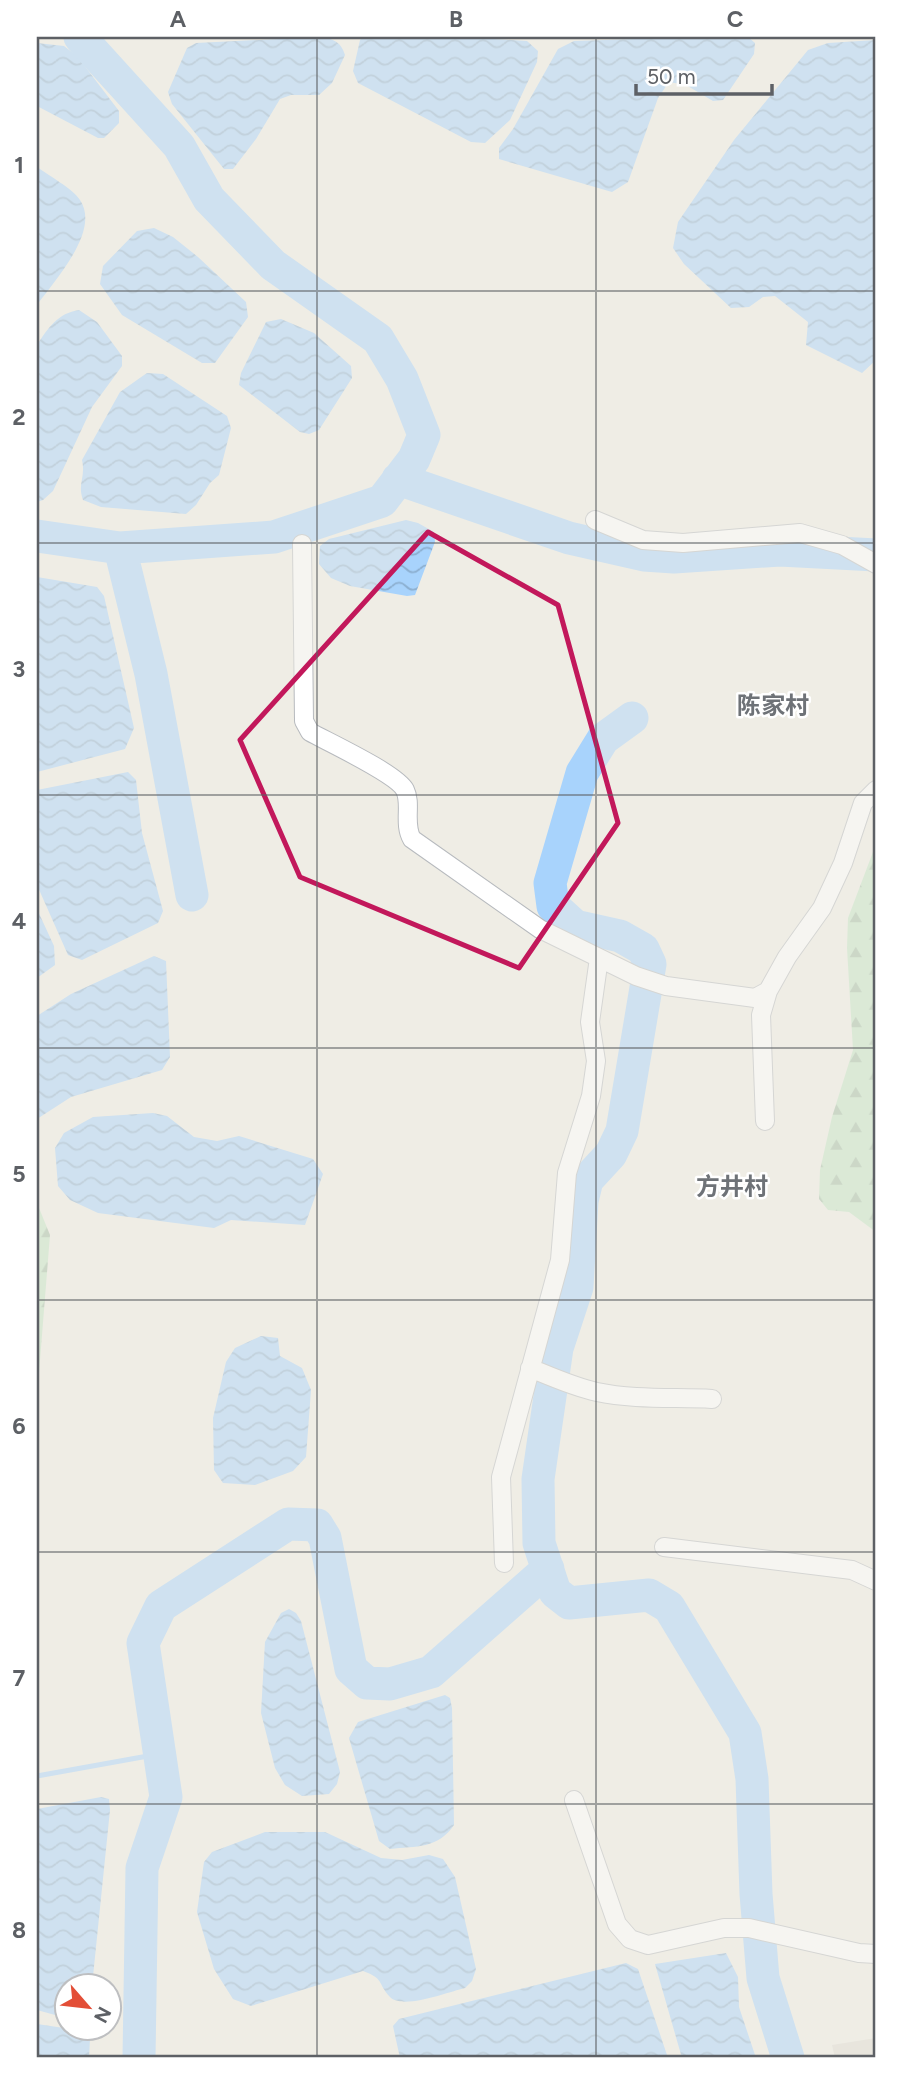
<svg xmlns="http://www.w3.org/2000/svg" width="913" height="2095" font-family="Figtree,'Noto Sans SC',sans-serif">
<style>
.education{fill:#dfdcd3}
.forest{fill:url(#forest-firs)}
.water{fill:url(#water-waves)}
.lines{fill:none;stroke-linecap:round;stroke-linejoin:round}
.stream{stroke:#a8d3fc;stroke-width:5}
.river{stroke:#a8d3fc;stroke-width:33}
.minor-casing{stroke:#b7babe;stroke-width:20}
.minor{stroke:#fff;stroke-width:18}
.marked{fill:none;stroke:#c2185b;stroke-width:5;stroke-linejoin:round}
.grid{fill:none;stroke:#5d6065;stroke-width:2;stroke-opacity:0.55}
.labels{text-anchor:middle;stroke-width:5;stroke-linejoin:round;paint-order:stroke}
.quarter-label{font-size:24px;font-weight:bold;fill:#6e7277;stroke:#fff}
.neatline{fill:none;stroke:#5d6065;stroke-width:2.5}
.grid-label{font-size:23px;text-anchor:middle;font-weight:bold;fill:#5d6065}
</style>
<defs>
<pattern id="forest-firs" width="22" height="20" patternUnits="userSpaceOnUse" patternTransform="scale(1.75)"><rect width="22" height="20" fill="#c3e5c4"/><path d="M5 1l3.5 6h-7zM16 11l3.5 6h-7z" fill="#a2bda3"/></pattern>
<pattern id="water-waves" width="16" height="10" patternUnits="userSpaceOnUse" patternTransform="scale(1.75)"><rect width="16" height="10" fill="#a8d3fc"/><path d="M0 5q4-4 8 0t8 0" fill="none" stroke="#8cafd0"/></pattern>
</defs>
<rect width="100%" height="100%" fill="#efede5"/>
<path class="education" d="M 876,2038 L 876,2058 L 835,2058 L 832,2045 Z"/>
<path class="forest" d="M 876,844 L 876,1232 L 849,1212 L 828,1210 L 819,1199 L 820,1170 L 832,1117 L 853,1050 L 847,948 L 848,918 Z
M 37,1203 L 50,1235 L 37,1398 Z"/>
<path class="water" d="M 321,37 C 334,39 341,42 345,55 L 332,83 L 319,95 L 291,95 L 280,99 L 256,139 L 233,169 L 224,169 L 172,104 L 168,92 L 187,48 L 196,43 Z
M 363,37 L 461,37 L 527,41 L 538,51 L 537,62 L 510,120 L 485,143 L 471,142 L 358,83 L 353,71 L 360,40 Z
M 696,37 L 748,37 L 755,43 L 754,54 L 723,100 L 713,101 L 686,85 L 669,82 L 658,98 L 628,182 L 612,192 L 499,159 L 499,148 L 513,129 L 558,49 L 574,41 Z
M 876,40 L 876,360 L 862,373 L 806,345 L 808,322 L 775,296 L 763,297 L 749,307 L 731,308 L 684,264 L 673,248 L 678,222 L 734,140 L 808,50 L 828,43 Z
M 37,43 L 64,46 L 77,56 L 119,111 L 119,123 L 104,138 L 98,138 L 37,106 Z
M 37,167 C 48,175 73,189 80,200 C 101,231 54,281 37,305 Z
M 154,228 L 173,237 L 198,257 L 246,302 L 248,317 L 215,363 L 202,363 L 122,315 L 100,284 L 103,266 L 137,231 Z
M 79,310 L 97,322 L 122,356 L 122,366 L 92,407 L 53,491 L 43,500 L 37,502 L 37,345 C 48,328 58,313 79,310 Z
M 281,319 L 314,333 L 351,366 L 352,378 L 319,430 L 309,434 L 300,432 L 239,385 L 241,373 L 266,322 Z
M 147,373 L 163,374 L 227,416 L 231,428 L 219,475 L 210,483 L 196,505 L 186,514 L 101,507 L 83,500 C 77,483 86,478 82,460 L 120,392 Z
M 406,520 L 418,523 L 434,532 L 435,542 L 415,595 L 407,596 L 350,586 L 331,578 L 319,564 L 320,546 L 329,539 Z
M 37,577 L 97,587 L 104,596 L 134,728 L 125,749 L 37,772 Z
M 128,772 L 136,780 L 142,833 L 163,911 L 158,923 L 82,960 L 68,955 L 37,885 L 37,790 Z
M 37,909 L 54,946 L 55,965 L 37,978 Z
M 154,956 L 166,961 L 170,1057 L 162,1070 L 71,1097 L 37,1119 L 37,1016 L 71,994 Z
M 153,1113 L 167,1116 L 194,1137 L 217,1141 L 239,1136 L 313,1159 L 323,1174 L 305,1225 L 231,1220 L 214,1228 L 98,1213 L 70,1200 L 58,1186 L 55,1148 L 64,1133 L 93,1117 Z
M 261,1336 L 278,1338 L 280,1356 L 302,1368 L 311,1390 L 306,1457 L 293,1471 L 255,1485 L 223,1483 L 214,1470 L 213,1418 L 226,1362 L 235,1348 Z
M 289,1609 L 296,1613 L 301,1621 L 340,1772 L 337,1784 L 329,1794 L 302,1796 L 285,1785 L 275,1768 L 261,1713 L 265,1642 L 281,1613 Z
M 445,1695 L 450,1698 L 452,1708 L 454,1825 C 438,1849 416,1846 390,1849 L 379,1841 L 349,1738 L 358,1722 Z
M 101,1797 L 109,1799 L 110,1810 L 92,1986 L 66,1986 L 66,2018 L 37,2010 L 37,1809 Z
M 265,1832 L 325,1832 L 381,1858 L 402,1860 L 429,1855 L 443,1859 L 455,1877 L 476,1969 L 472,1981 L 465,1988 C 448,1992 403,2010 390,1997 C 377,1983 385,1979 363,1971 L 251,2006 L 233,1999 L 214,1969 L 197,1912 L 204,1862 L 212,1852 Z
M 726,1953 L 738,1977 L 739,2007 L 756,2058 L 682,2058 L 655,1964 Z
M 626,1963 L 638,1969 L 668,2058 L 400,2058 L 393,2026 L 399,2019 Z
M 37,2024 L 84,2031 L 90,2039 L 89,2058 L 37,2058 Z"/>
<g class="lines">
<path class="stream" d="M 37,1776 L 159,1754"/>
<path class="river" d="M 398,479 L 569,538 L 644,555 L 674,557 L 780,550 L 876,555
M 37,536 L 120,548 L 274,537 L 382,501 L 414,459 L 424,435 L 402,379 L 378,339 L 273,265 L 209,199 L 179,146 L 80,37
M 120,548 L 151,674 L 192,895
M 632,718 L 603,739 L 582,773 L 550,883 L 553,906 L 575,926 L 620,936 L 643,949 L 650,964 L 622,1131 L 611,1154 L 587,1180 L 582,1201 L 577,1287 L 557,1348 L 538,1479 L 539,1543 L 555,1592 L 569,1603 L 649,1595 L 669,1607 L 745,1733 L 752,1779 L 756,1894 L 763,1978 L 788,2058
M 139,2058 L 142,1868 L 166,1797 L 143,1643 L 161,1606 L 288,1524 L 317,1525 L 325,1538 L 351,1669 L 367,1683 L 390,1684 L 431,1672 L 548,1569"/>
<g class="minor-casing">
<path id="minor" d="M 595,520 L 643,540 L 683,543 L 800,533 L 842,545 L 876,564
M 302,544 L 304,721 L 310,732 C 328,742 397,774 405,790 C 412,804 403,824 412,839 L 540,929 L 636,976 L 666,986 L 755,998 L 768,991
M 765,1121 L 761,1015 L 768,991 L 787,957 L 822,908 L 843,863 L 863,803 L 876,790
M 530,1368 C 552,1377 574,1387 597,1392 C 634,1400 675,1397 712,1399
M 664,1547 L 852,1570 L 876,1581
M 504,1563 L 501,1477 L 560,1260 L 567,1173 L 591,1096 L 596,1061 L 590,1022 L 599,958
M 574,1800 L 617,1924 L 630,1939 L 648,1945 L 724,1928 L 749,1928 L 859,1953 L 876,1954"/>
</g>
<use href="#minor" class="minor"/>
</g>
<path d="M0 0H913V2095H0ZM 428,532 L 558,605 L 618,823 L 519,968 L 300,877 L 240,740 Z" fill="#efede5" fill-opacity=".55" fill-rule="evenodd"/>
<path class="marked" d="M 428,532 L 558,605 L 618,823 L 519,968 L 300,877 L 240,740 Z"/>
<path class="grid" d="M 317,37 L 317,2058M 596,37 L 596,2058M 37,291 L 876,291M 37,543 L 876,543M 37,795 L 876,795M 37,1048 L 876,1048M 37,1300 L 876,1300M 37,1552 L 876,1552M 37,1804 L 876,1804"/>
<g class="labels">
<g class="quarter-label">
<text x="773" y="714">陈家村</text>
<text x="732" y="1195">方井村</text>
</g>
</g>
<rect width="913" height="2095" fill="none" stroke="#ffffff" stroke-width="77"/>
<g transform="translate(88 2007) rotate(118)"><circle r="33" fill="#ffffff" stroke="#bebfc1" stroke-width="2"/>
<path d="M0-5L12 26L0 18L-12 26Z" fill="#e34e37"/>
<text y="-10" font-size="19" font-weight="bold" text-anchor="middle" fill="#5d6065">N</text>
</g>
<path d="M636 84v10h136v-10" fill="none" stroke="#5d6065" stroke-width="3.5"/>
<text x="647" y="84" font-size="21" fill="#5d6065" stroke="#ffffff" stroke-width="5" paint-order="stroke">50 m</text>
<rect x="38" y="38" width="836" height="2018" class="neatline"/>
<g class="grid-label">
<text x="178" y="27">A</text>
<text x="456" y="27">B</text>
<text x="735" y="27">C</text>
<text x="19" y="173">1</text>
<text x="19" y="425">2</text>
<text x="19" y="677">3</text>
<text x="19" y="929">4</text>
<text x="19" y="1182">5</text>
<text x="19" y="1434">6</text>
<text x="19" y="1686">7</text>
<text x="19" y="1938">8</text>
</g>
</svg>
